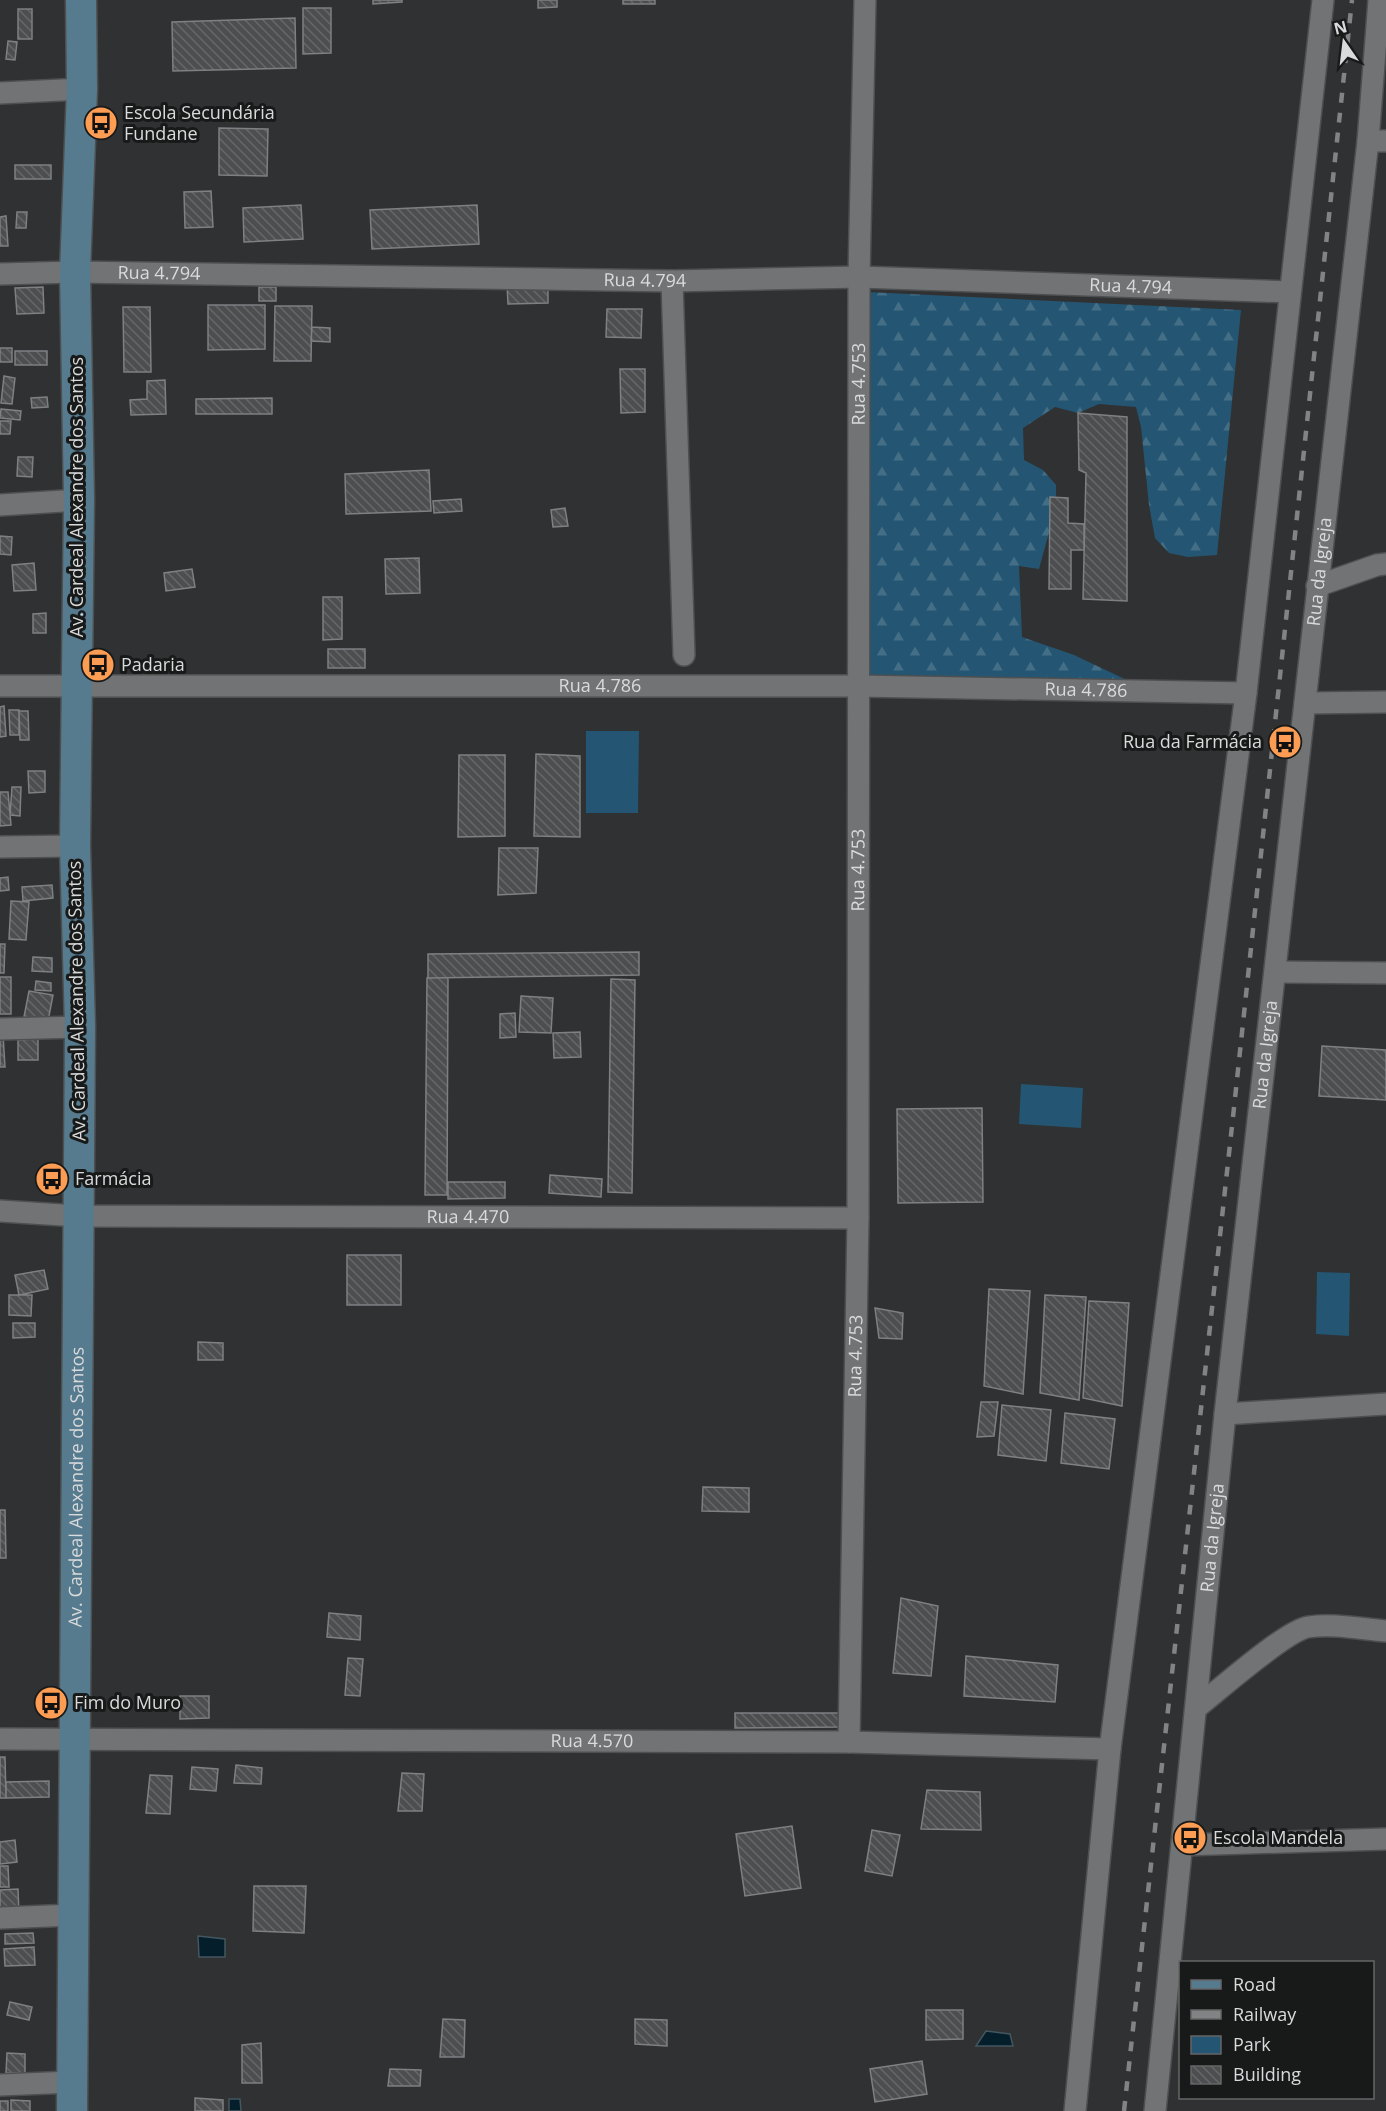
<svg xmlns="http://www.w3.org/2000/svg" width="1386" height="2111" font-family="'Open Sans',sans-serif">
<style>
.forest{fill:url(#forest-firs)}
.green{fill:#245673}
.water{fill:#041e2c;stroke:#445660;stroke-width:1.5}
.building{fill:url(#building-back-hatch);stroke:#7e8082;stroke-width:1.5}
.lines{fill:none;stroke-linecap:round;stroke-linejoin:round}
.minor-casing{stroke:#4d4f50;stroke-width:24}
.secondary-casing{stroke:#4d4f50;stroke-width:33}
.minor{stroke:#717375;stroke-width:21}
.secondary{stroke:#567b8e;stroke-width:30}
.rail{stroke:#828384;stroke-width:4.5;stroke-dasharray:10 10;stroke-linecap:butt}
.labels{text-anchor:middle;stroke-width:6;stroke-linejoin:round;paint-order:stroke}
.poi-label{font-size:18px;fill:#d9dadb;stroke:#181919;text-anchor:start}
.street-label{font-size:18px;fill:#d9dadb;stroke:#181919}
</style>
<defs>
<pattern id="forest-firs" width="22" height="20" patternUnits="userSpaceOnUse" patternTransform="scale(1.5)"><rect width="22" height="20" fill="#245673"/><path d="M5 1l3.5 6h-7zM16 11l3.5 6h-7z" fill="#436e86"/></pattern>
<pattern id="building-back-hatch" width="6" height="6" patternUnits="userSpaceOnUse" patternTransform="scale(1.5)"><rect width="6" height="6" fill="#4c4e50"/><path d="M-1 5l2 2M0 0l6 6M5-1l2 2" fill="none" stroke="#656769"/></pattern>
</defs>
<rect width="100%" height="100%" fill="#2f3132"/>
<path class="forest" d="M 867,292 L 1241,310 L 1217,555 L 1188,557 L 1169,553 L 1155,538 L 1149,505 L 1141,427 L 1136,407 L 1099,404 L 1078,413 L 1055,407 L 1023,428 L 1024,460 L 1043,470 L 1056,485 L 1056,507 L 1039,569 L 1019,566 L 1022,637 L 1074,655 L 1131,682 L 858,686 Z"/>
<path class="green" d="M 586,731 L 639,731 L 638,813 L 586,813 Z
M 1021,1084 L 1083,1088 L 1081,1128 L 1019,1124 Z
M 1317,1272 L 1350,1273 L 1349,1336 L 1316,1334 Z"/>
<path class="water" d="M 198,1936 L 225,1939 L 225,1957 L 199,1957 Z
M 986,2031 L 1010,2034 L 1013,2046 L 976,2046 Z
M 229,2099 L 240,2099 L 241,2111 L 229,2111 Z"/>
<path class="building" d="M 373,0 L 402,0 L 402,2 L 373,4 Z
M 538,0 L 557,0 L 557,7 L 538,8 Z
M 623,0 L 655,0 L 655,4 L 623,4 Z
M 303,8 L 331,8 L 331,53 L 303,54 Z
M 18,9 L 32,9 L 32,39 L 18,39 Z
M 295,18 L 296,68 L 173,71 L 172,22 Z
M 8,41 L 17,42 L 15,60 L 6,59 Z
M 219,128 L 268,129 L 267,176 L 219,175 Z
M 15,165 L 51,165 L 51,179 L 15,179 Z
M 211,191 L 213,227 L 185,228 L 184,192 Z
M 301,205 L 303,239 L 244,242 L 243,208 Z
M 477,205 L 479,244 L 372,249 L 370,210 Z
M 17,212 L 27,212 L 26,228 L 16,228 Z
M 6,216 L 8,246 L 0,246 L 0,217 Z
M 548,283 L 548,303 L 508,304 L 507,284 Z
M 43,287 L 44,313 L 17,314 L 15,288 Z
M 259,287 L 276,287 L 276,301 L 259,301 Z
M 208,305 L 265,305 L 265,349 L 208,350 Z
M 275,306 L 312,306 L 311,361 L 274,361 Z
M 123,307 L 150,307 L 151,372 L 124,372 Z
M 607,309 L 642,309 L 641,338 L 606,337 Z
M 312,327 L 330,328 L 330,342 L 311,341 Z
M 0,348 L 12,348 L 12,362 L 0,362 Z
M 15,351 L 47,351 L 47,365 L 15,365 Z
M 620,369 L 645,369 L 645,412 L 621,413 Z
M 4,376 L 15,378 L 12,404 L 1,403 Z
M 165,380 L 166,414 L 131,415 L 130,400 L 147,399 L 147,381 Z
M 47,397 L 48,407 L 32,408 L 31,398 Z
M 272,398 L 272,414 L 196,414 L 196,399 Z
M 1,409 L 21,411 L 20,420 L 0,418 Z
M 1078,413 L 1127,417 L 1127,601 L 1083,599 L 1086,473 L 1079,470 Z
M 0,421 L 11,421 L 10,434 L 0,434 Z
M 18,457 L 33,457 L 32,477 L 17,476 Z
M 429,470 L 431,511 L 346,514 L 345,474 Z
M 1050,497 L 1068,498 L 1068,523 L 1084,524 L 1084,550 L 1071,550 L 1071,589 L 1049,589 Z
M 461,499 L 462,511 L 434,513 L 433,501 Z
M 565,508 L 568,526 L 553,527 L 551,510 Z
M 0,536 L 12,537 L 11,555 L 0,554 Z
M 419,558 L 420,593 L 386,594 L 385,559 Z
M 34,563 L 36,590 L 14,591 L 12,565 Z
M 192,569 L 195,587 L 166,591 L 164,573 Z
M 323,597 L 342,597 L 342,639 L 323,640 Z
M 46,613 L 46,633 L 33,633 L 33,614 Z
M 328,649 L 365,649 L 365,668 L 328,668 Z
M 4,706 L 6,736 L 0,737 L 0,707 Z
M 9,710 L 19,710 L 19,735 L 10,735 Z
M 19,711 L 28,711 L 29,740 L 20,740 Z
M 536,754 L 580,756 L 580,837 L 534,836 Z
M 459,755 L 505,755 L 505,836 L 458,837 Z
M 28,771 L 45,771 L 45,792 L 29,793 Z
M 12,787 L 21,787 L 20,816 L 10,815 Z
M 0,792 L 8,792 L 11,825 L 0,826 Z
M 499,848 L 538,848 L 536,893 L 498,895 Z
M 8,877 L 9,890 L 0,891 L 0,878 Z
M 52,885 L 53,898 L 23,901 L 22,887 Z
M 11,901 L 29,902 L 26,940 L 9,939 Z
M 0,944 L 5,944 L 4,973 L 0,973 Z
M 639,952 L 639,975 L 428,978 L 428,954 Z
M 33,957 L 52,958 L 52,972 L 32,971 Z
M 0,977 L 11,977 L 11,1014 L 0,1014 Z
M 427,978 L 448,978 L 447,1195 L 425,1195 Z
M 611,979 L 635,980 L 632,1193 L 608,1192 Z
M 36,981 L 51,983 L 51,991 L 35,990 Z
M 29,991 L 53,995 L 48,1021 L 24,1017 Z
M 521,996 L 553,998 L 551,1033 L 519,1032 Z
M 515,1013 L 516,1037 L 500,1038 L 500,1014 Z
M 580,1032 L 581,1057 L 554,1058 L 553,1033 Z
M 0,1034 L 3,1034 L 5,1067 L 0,1067 Z
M 38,1039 L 38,1060 L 18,1060 L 18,1040 Z
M 1322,1046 L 1386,1050 L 1386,1100 L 1319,1096 Z
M 982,1108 L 983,1202 L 898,1203 L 897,1109 Z
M 550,1175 L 602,1179 L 601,1197 L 549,1193 Z
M 448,1182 L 505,1182 L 505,1198 L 448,1199 Z
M 347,1255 L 401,1255 L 401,1305 L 347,1305 Z
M 44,1270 L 48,1289 L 19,1295 L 15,1275 Z
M 989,1289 L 1030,1291 L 1023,1394 L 984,1386 Z
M 9,1295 L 32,1295 L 31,1316 L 9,1315 Z
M 1045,1295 L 1086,1297 L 1079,1400 L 1040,1393 Z
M 1089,1301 L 1129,1303 L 1122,1406 L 1083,1398 Z
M 875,1308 L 903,1313 L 902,1339 L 879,1338 Z
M 13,1323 L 35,1323 L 35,1337 L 13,1338 Z
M 198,1342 L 223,1343 L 223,1360 L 198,1360 Z
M 981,1402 L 998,1402 L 994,1436 L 977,1437 Z
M 1002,1405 L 1051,1410 L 1046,1461 L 998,1455 Z
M 1065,1413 L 1115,1419 L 1109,1469 L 1061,1463 Z
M 703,1487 L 749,1488 L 749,1512 L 702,1511 Z
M 0,1510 L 5,1510 L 6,1558 L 0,1558 Z
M 901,1598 L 938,1606 L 931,1676 L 893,1673 Z
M 329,1613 L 361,1616 L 360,1640 L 327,1637 Z
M 966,1656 L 1058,1665 L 1055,1702 L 964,1696 Z
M 348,1658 L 363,1659 L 360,1696 L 345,1695 Z
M 180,1696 L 209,1696 L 209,1718 L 180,1719 Z
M 735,1713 L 840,1713 L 840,1727 L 735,1728 Z
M 0,1757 L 5,1757 L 6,1798 L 0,1798 Z
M 236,1765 L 262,1768 L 261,1784 L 234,1783 Z
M 192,1767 L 218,1769 L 216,1791 L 190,1789 Z
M 402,1773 L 424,1774 L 422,1811 L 398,1811 Z
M 150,1775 L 172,1776 L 170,1814 L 146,1813 Z
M 49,1781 L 49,1797 L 6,1798 L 6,1782 Z
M 927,1790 L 980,1792 L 981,1830 L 921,1829 Z
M 792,1826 L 801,1888 L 745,1896 L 736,1834 Z
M 872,1830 L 900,1835 L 892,1876 L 865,1871 Z
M 15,1840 L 17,1862 L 0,1864 L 0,1842 Z
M 0,1866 L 8,1866 L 9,1887 L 0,1887 Z
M 254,1886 L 306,1886 L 304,1933 L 253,1931 Z
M 18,1889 L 19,1914 L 0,1915 L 0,1890 Z
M 33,1933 L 34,1943 L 5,1944 L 5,1934 Z
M 34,1947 L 35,1965 L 5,1966 L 4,1949 Z
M 10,2002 L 32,2007 L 29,2020 L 7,2015 Z
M 926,2010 L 963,2010 L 963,2039 L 926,2040 Z
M 443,2019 L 465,2020 L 464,2057 L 440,2057 Z
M 635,2019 L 667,2020 L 667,2046 L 635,2044 Z
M 261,2043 L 262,2083 L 242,2083 L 242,2045 Z
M 7,2053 L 25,2054 L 25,2073 L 6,2073 Z
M 922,2061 L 927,2094 L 875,2102 L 870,2069 Z
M 390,2069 L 421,2070 L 420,2086 L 388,2086 Z
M 195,2098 L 223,2100 L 223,2111 L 195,2111 Z
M 11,2100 L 30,2101 L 30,2111 L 11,2111 Z
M 0,2101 L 8,2101 L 8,2111 L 0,2111 Z"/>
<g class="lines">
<g class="minor-casing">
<g id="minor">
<path d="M 0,93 L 82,89"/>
<path d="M 1368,141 L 1386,141"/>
<path id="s1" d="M 0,274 L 75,272 L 672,281 L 859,277 L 1290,292"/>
<path d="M 672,281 L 684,655"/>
<path d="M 0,505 L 79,500"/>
<path d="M 1317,586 L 1377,565 L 1386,564"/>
<path id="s2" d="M 0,686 L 858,686 L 1246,693"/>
<path d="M 1305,703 L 1386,702"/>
<path d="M 0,847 L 75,846"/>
<path d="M 1276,972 L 1386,973"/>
<path d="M 0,1029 L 80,1027"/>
<path id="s3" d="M 0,1211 L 78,1216 L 858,1218"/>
<path d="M 1225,1414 L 1386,1404"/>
<path d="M 1196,1708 C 1218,1691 1285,1631 1308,1627 C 1333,1623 1361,1629 1386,1631"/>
<path id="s4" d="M 0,1739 L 849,1742 L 1110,1749"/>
<path id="s5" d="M 849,1742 L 858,1218 L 859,277 L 865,0"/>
<path d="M 1183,1845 L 1386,1839"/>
<path d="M 0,1918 L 73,1915"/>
<path d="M 0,2085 L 72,2082"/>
<path d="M 1075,2111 L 1110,1749 L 1246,693 L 1323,0"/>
<path id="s6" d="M 1155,2111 L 1225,1414 L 1368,141 L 1379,0"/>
</g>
</g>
<g class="secondary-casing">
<g id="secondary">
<path id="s7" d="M 72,2111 L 80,1027 L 75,846 L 79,500 L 75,272 L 82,89 L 81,0"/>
</g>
</g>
<use href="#minor" class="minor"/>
<use href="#secondary" class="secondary"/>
<path class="rail" d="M 1124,2111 L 1233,1117 L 1352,0"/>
</g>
<defs>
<g id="bus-disc" transform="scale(1.725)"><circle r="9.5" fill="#fc9d53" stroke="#181919"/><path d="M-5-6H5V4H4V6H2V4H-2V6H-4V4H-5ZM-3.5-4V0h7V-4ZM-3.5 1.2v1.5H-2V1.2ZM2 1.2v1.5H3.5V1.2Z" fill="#111"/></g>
</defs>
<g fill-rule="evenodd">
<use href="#bus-disc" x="101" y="123"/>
<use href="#bus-disc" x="98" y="665"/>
<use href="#bus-disc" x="1285" y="742"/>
<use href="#bus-disc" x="52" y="1179"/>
<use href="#bus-disc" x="51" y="1703"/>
<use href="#bus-disc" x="1190" y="1838"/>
</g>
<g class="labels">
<g class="poi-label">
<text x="124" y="119">Escola Secundária<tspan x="124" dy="21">Fundane</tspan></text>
<text x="121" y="671">Padaria</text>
<text x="1262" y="748" text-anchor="end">Rua da Farmácia</text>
<text x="75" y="1185">Farmácia</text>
<text x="74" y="1709">Fim do Muro</text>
<text x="1213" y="1844">Escola Mandela</text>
</g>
<g class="street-label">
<text dy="6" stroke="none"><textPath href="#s1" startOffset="159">Rua 4.794</textPath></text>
<text dy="6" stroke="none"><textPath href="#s1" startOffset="645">Rua 4.794</textPath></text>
<text dy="6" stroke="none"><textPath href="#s1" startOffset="1131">Rua 4.794</textPath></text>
<text dy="6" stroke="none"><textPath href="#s5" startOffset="1358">Rua 4.753</textPath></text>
<text transform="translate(77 497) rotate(-90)" y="6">Av. Cardeal Alexandre dos Santos</text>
<text dy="6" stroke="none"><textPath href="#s6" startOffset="1548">Rua da Igreja</textPath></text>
<text dy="6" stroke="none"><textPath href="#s2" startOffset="600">Rua 4.786</textPath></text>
<text dy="6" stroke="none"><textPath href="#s2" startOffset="1086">Rua 4.786</textPath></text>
<text dy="6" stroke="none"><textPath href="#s5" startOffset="872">Rua 4.753</textPath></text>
<text transform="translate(77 1001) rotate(-91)" y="6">Av. Cardeal Alexandre dos Santos</text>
<text dy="6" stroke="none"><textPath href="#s6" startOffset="1062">Rua da Igreja</textPath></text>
<text dy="6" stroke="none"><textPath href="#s3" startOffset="468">Rua 4.470</textPath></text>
<text dy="6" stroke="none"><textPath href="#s5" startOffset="386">Rua 4.753</textPath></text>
<text dy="6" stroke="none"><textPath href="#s7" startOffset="624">Av. Cardeal Alexandre dos Santos</textPath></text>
<text dy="6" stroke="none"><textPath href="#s6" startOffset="576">Rua da Igreja</textPath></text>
<text dy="6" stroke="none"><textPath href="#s4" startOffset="592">Rua 4.570</textPath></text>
</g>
</g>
<rect x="1179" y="1961" width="195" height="138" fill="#181919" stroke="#656667" stroke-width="1.5"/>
<rect x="1191" y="1980" width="30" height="9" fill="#567b8e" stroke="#656667" stroke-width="1.5"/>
<text x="1233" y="1991" font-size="18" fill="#d9dadb">Road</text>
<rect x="1191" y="2010" width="30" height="9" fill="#828384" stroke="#656667" stroke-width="1.5"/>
<text x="1233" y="2021" font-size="18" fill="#d9dadb">Railway</text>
<rect x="1191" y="2036" width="30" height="18" fill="#245673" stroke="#656667" stroke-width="1.5"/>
<text x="1233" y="2051" font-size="18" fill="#d9dadb">Park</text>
<rect x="1191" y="2066" width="30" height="18" fill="url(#building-back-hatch)" stroke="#656667" stroke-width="1.5"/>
<text x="1233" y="2081" font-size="18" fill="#d9dadb">Building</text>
<g transform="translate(1344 42) rotate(346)" stroke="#181919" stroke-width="4.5" paint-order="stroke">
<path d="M0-4.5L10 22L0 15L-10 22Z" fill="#d9dadb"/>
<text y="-9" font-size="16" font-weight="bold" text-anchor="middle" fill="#d9dadb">N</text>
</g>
</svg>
